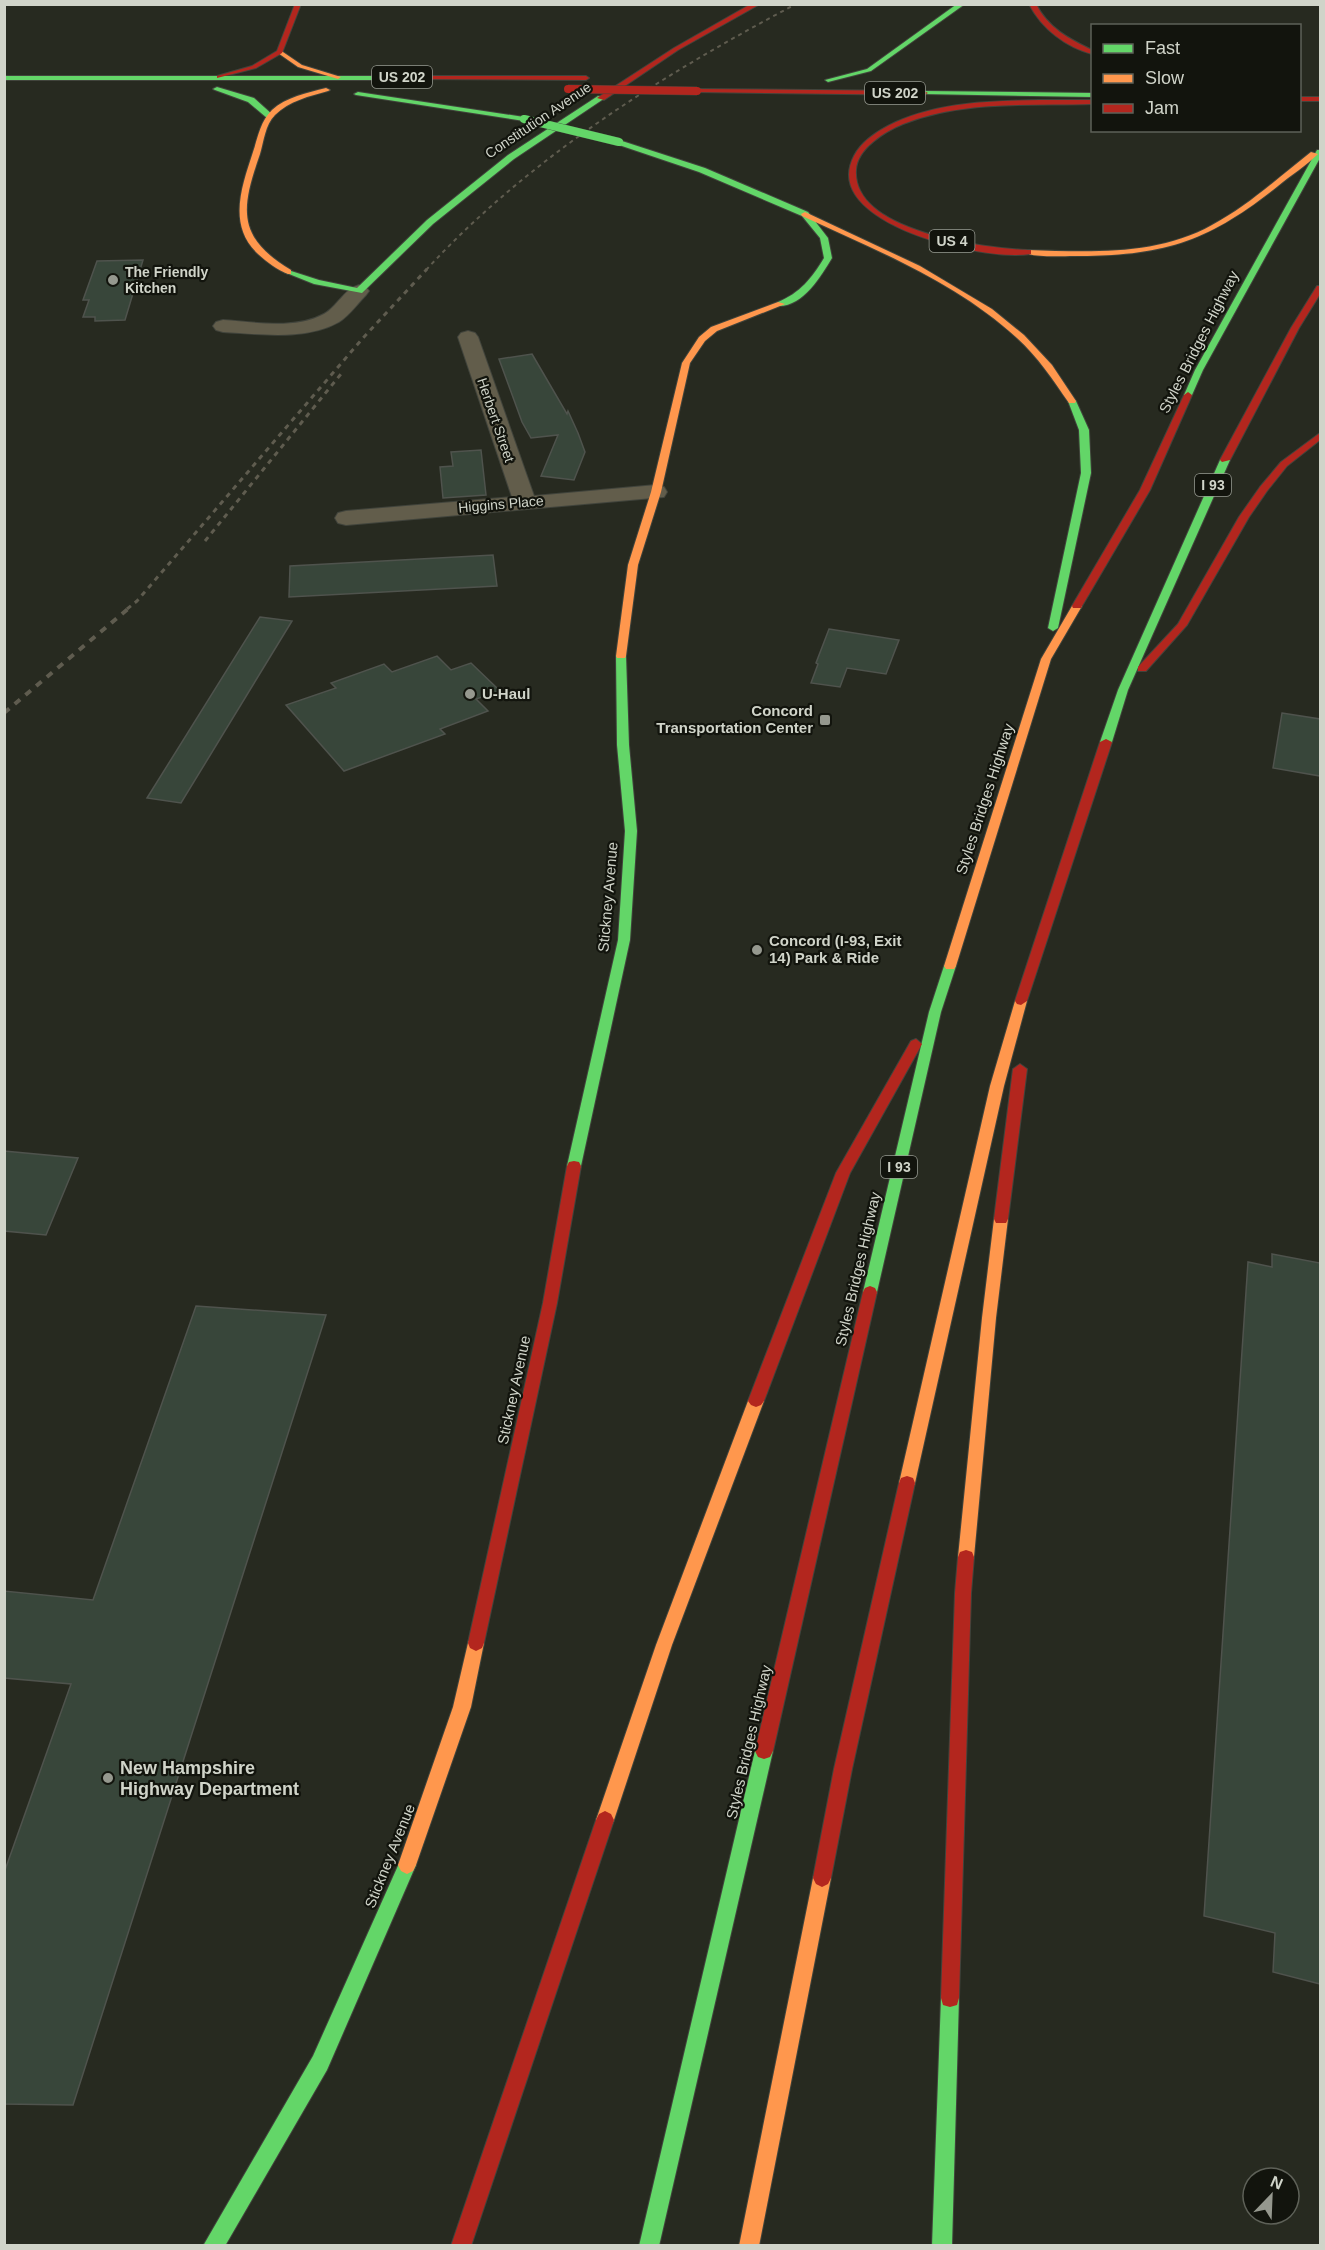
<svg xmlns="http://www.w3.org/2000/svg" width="1325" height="2250" font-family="Arial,sans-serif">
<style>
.building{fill:#38463a;stroke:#4f534d;stroke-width:1.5}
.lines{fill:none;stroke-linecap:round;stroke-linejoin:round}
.street-casing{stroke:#41443c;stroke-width:2}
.fast-casing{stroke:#41443c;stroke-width:2}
.slow-casing{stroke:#41443c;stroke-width:2}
.jam-casing{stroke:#41443c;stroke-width:2}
.street{fill:#625d4b;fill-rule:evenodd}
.fast{fill:#63d668;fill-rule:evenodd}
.slow{fill:#ff974d;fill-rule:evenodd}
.jam{fill:#b3261e;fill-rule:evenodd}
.rail-far2{stroke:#5f5c4f;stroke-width:2;stroke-dasharray:4 4;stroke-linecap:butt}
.rail-far1{stroke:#5f5c4f;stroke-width:3;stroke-dasharray:5 5;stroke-linecap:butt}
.rail{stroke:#5f5c4f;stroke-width:4;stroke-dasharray:7 7;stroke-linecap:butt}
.fast-bridge-casing{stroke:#41443c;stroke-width:9;stroke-linecap:butt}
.jam-bridge-casing{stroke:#41443c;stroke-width:9;stroke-linecap:butt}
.fast-bridge{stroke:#63d668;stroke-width:8}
.jam-bridge{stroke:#b3261e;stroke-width:8}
.poi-dot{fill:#95988e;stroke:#12140d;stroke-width:2}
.labels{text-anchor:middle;stroke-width:4.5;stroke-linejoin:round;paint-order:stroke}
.shield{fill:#12140d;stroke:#979a91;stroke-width:1.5}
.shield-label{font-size:14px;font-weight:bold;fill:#d0d4c9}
.far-street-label{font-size:14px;fill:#d0d4c9;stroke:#12140d}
.far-poi-label{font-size:14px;font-weight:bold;fill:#d0d4c9;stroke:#12140d;text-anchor:start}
.street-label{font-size:15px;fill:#d0d4c9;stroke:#12140d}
.poi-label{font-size:15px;font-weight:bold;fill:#d0d4c9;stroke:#12140d;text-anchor:start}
.near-poi-label{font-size:18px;font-weight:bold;fill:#d0d4c9;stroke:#12140d;text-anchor:start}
</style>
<rect width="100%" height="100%" fill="#272a20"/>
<path class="building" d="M 143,260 L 125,320 L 95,321 L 95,317 L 83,317 L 89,300 L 83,300 L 97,261 Z
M 532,354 L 567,414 L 568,411 L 578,433 L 585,452 L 574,480 L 541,476 L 558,435 L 531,438 L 522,422 L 499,359 Z
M 481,450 L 486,495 L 443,498 L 440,467 L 453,466 L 451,452 Z
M 493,555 L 497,586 L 289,597 L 290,566 Z
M 260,617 L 292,621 L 181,803 L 147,798 Z
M 829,629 L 899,640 L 886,674 L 847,668 L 840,687 L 811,683 L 818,664 L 816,663 Z
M 437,656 L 451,670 L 471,663 L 500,691 L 476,699 L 488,711 L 440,729 L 445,734 L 344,771 L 286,705 L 336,688 L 331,683 L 384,664 L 392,672 Z
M 1282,713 L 1320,719 L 1320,776 L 1273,768 Z
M 4,1151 L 78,1158 L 46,1235 L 4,1231 Z
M 1272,1254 L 1320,1263 L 1320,1984 L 1273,1972 L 1275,1933 L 1204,1916 L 1248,1262 L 1272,1267 Z
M 196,1306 L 326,1315 L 73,2105 L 4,2104 L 4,1873 L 71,1684 L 4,1678 L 4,1591 L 93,1600 Z"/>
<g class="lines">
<g class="street-casing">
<path id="street" d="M 359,285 L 366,287 L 369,291 L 366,295 C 357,304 350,315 339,322 C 306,341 260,334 223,332 L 216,330 L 213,326 L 216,322 L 223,320 C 254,322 295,330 324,314 C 337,307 344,289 359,285 Z
M 468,331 L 475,333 L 478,337 L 534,496 L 656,485 L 664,487 L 667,492 L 664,497 L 346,525 L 338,523 L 335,518 L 338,513 L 346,511 L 512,497 L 458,337 L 461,333 Z"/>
</g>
<g class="fast-casing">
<path id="fast" d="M 957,4 L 965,4 L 871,71 L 828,82 L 825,80 L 867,69 Z
M 4,76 L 405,76 L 408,78 L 405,80 L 4,80 Z
M 217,87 L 254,98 L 274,116 L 267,118 L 248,102 L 215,90 L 213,89 Z
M 924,91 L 1092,93 L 1092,97 L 922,94 L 922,92 Z
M 358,92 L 524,117 L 528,119 L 524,121 L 356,95 L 354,94 Z
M 598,96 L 605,98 L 514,159 L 433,224 L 362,293 L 314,284 L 284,272 L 288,270 L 319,280 L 357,288 L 427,220 L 508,155 Z
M 619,140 L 705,168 L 808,212 L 828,238 L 832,258 C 821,276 803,307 778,306 L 778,302 C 800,293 812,278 824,258 L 820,238 L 802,216 L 699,172 L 616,144 L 615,142 Z
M 1317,150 L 1320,150 L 1320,158 L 1203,370 L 1192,395 L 1185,397 L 1184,395 L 1195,370 Z
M 1072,398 L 1076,401 L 1089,430 L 1091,473 L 1058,628 L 1053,631 L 1048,628 L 1081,473 L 1079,430 L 1068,401 Z
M 1225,457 L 1230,460 L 1128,690 L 1112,742 L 1110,744 L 1102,744 L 1100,742 L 1118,690 L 1220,460 Z
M 621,653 L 626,656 L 629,745 L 637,831 L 630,940 L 581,1166 L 579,1170 L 569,1170 L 567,1166 L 618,940 L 625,831 L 617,745 L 616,656 Z
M 950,962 L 956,966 L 941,1012 L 877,1292 L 875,1296 L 865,1296 L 863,1292 L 929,1012 L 944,966 Z
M 764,1743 L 770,1745 L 773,1751 L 659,2246 L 639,2246 L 755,1751 L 758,1745 Z
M 407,1856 L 413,1859 L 416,1865 L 327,2070 L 225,2246 L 203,2246 L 313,2056 L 401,1859 Z
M 950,1989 L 957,1991 L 959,1998 L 952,2246 L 932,2246 L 941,1998 L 943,1991 Z"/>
</g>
<g class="slow-casing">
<path id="slow" d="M 280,50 L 302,65 L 341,77 L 338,79 L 298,67 L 278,53 Z
M 326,88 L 330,90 L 328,91 C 310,96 289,101 275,115 C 265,125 264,141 260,154 C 241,209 236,237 291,270 L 291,274 L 288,274 C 277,270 267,262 258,254 C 227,225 242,186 253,152 C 258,137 260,122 272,110 C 286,97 307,93 326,88 Z
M 1311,152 L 1318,154 C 1306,166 1291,175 1278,186 C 1208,242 1164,256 1074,256 C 1062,256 1033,258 1024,252 L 1028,250 C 1089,252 1157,256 1212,225 C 1248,206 1279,177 1311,152 Z
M 805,212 L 920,266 L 992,309 L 1024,335 L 1052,365 L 1076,401 L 1075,403 L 1069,403 C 1053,380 1038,357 1017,338 C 956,282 876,250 802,216 L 801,214 Z
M 778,302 L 785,304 L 717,331 L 705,341 L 690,363 L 661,492 L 638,565 L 626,656 L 625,658 L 617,658 L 616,656 L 628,565 L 651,492 L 682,363 L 699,337 L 711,327 Z
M 1077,603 L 1082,606 L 1051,659 L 956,966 L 954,969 L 946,969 L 944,966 L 1041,659 L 1072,606 Z
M 1021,997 L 1027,1001 L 1004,1086 L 915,1483 L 913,1488 L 907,1490 L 901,1488 L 899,1483 L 990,1086 L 1015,1001 Z
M 1001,1214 L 1006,1215 L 1008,1219 L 996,1318 L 974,1557 L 972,1562 L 966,1564 L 960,1562 L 958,1557 L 982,1318 L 994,1219 L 996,1215 Z
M 756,1395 L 761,1397 L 764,1401 L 672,1645 L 614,1820 L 611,1826 L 605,1829 L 599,1826 L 596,1820 L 656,1645 L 748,1401 L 751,1397 Z
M 476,1635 L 482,1638 L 484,1643 L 471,1707 L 416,1865 L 413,1871 L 407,1874 L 401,1871 L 398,1865 L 453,1707 L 468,1643 L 470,1638 Z
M 822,1869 L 828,1872 L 831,1878 L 759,2246 L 739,2246 L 813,1878 L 816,1872 Z"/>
</g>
<g class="jam-casing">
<path id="jam" d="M 295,4 L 301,4 L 282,53 L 256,68 L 217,78 L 217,76 L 252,66 L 277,51 Z
M 751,4 L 760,4 L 678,50 L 604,100 L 597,98 L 674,48 Z
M 1029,4 L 1036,4 C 1048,28 1069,39 1092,50 L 1092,54 C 1066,47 1042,29 1029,4 Z
M 405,76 L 586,76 L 589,78 L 586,80 L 403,79 Z
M 697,89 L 924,91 L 928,93 L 924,95 L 695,92 L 695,90 Z
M 1300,97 L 1320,97 L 1320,101 L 1300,101 Z
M 1040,100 L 1092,100 L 1092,104 C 1030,106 963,100 903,124 C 886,131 857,148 856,170 C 852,232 984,248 1028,250 L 1031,250 L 1031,254 C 1003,258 968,250 941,243 C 905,233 829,204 854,156 C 862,140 881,129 896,122 C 940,102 993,101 1040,100 Z
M 1317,286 L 1320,286 L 1320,294 L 1299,328 L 1230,460 L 1222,462 L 1220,460 L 1291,328 Z
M 1188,392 L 1192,395 L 1150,490 L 1082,606 L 1081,608 L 1073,608 L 1072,606 L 1140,490 L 1184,395 Z
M 1320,433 L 1320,440 L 1287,466 L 1267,491 L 1249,517 L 1187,625 L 1146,671 L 1138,671 L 1138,667 L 1178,624 L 1239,517 L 1260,487 L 1281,462 Z
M 1106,739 L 1112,742 L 1027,1001 L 1021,1005 L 1017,1004 L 1015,1001 L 1100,742 Z
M 916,1039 L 922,1044 L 850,1173 L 764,1401 L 761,1405 L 756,1407 L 751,1405 L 748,1401 L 836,1173 L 911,1041 Z
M 1020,1064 L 1027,1069 L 1008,1219 L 1006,1223 L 996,1223 L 994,1219 L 1013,1069 Z
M 574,1161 L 579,1162 L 581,1166 L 557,1303 L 484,1643 L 482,1648 L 476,1651 L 470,1648 L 468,1643 L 543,1303 L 567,1166 L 569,1162 Z
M 870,1286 L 875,1288 L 877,1292 L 773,1751 L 770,1757 L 764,1759 L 758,1757 L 755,1751 L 863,1292 L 865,1288 Z
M 907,1476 L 913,1478 L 915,1483 L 852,1769 L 831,1878 L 828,1884 L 822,1887 L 816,1884 L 813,1878 L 834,1769 L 899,1483 L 901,1478 Z
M 966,1550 L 972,1552 L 974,1557 L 971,1593 L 959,1998 L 957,2005 L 950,2007 L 943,2005 L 941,1998 L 955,1593 L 958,1557 L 960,1552 Z
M 605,1811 L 611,1814 L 614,1820 L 471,2246 L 451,2246 L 596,1820 L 599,1814 Z"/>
</g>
<use href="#street" class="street"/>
<use href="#fast" class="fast"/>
<use href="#slow" class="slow"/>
<use href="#jam" class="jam"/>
<path class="rail-far2" d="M 426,270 C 529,158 662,75 796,4"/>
<path class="rail-far1" d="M 205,541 L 341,374
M 127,609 L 137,601 L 363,338 L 427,269"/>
<path class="rail" d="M 4,713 L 129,608"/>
<g class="fast-bridge-casing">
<path id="fast-bridge" d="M 524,119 L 619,142"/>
</g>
<g class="jam-bridge-casing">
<path id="jam-bridge" d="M 568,89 L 697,91"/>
</g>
<use href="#fast-bridge" class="fast-bridge"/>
<use href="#jam-bridge" class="jam-bridge"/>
</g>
<g class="poi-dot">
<circle cx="113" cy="280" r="6"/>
<circle cx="470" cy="694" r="6"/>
<rect x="819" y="714" width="12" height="12" rx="3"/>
<circle cx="757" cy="950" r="6"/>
<circle cx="108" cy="1778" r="6"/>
</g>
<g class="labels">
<g class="shield">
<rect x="372" y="66" width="60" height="22" rx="4.5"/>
<rect x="865" y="82" width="60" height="22" rx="4.5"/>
<rect x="929.5" y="230" width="45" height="22" rx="4.5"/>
<rect x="1195" y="474" width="36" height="22" rx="4.5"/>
<rect x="881" y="1156" width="36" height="22" rx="4.5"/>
</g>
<g class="shield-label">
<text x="402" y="82">US 202</text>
<text x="895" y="98">US 202</text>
<text x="952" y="246">US 4</text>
<text x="1213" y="490">I 93</text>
<text x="899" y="1172">I 93</text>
</g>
<g class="far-street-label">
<text transform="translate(538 120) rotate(-34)" y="5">Constitution Avenue</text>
<text transform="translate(496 420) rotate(71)" y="5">Herbert Street</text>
<text transform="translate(501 504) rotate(-5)" y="5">Higgins Place</text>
</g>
<g class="far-poi-label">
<text x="125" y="277">The Friendly<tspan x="125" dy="16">Kitchen</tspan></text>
</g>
<g class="street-label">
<text transform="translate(1199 342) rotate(-63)" y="5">Styles Bridges Highway</text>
<text transform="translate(985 799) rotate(-72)" y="5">Styles Bridges Highway</text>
<text transform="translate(608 897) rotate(-85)" y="5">Stickney Avenue</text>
<text transform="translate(858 1269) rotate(-77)" y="5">Styles Bridges Highway</text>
<text transform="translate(514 1390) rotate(-78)" y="5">Stickney Avenue</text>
<text transform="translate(749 1742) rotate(-77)" y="5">Styles Bridges Highway</text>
<text transform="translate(390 1856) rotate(-68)" y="5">Stickney Avenue</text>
</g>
<g class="poi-label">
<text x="482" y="699">U-Haul</text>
<text x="813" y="716" text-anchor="end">Concord<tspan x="813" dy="17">Transportation Center</tspan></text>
<text x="769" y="946">Concord (I-93, Exit<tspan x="769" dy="17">14) Park &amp; Ride</tspan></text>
</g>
<g class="near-poi-label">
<text x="120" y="1774">New Hampshire<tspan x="120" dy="21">Highway Department</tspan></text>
</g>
</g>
<rect width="1325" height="2250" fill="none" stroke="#d0d4c9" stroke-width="12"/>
<rect x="1091" y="24" width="210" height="108" fill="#12140d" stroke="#5e6158" stroke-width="1.5"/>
<rect x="1103" y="44" width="30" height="9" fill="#63d668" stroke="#5e6158" stroke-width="1.5"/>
<text x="1145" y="54" font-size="18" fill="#d0d4c9">Fast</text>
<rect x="1103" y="74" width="30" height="9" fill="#ff974d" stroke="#5e6158" stroke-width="1.5"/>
<text x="1145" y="84" font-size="18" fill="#d0d4c9">Slow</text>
<rect x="1103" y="104" width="30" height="9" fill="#b3261e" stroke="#5e6158" stroke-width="1.5"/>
<text x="1145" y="114" font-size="18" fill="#d0d4c9">Jam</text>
<g transform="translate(1271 2196) rotate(23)"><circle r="28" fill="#12140d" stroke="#5e6158" stroke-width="1.5"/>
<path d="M0-4.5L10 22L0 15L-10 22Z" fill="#95988e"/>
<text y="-9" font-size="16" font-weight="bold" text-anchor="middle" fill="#d0d4c9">N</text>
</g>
</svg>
